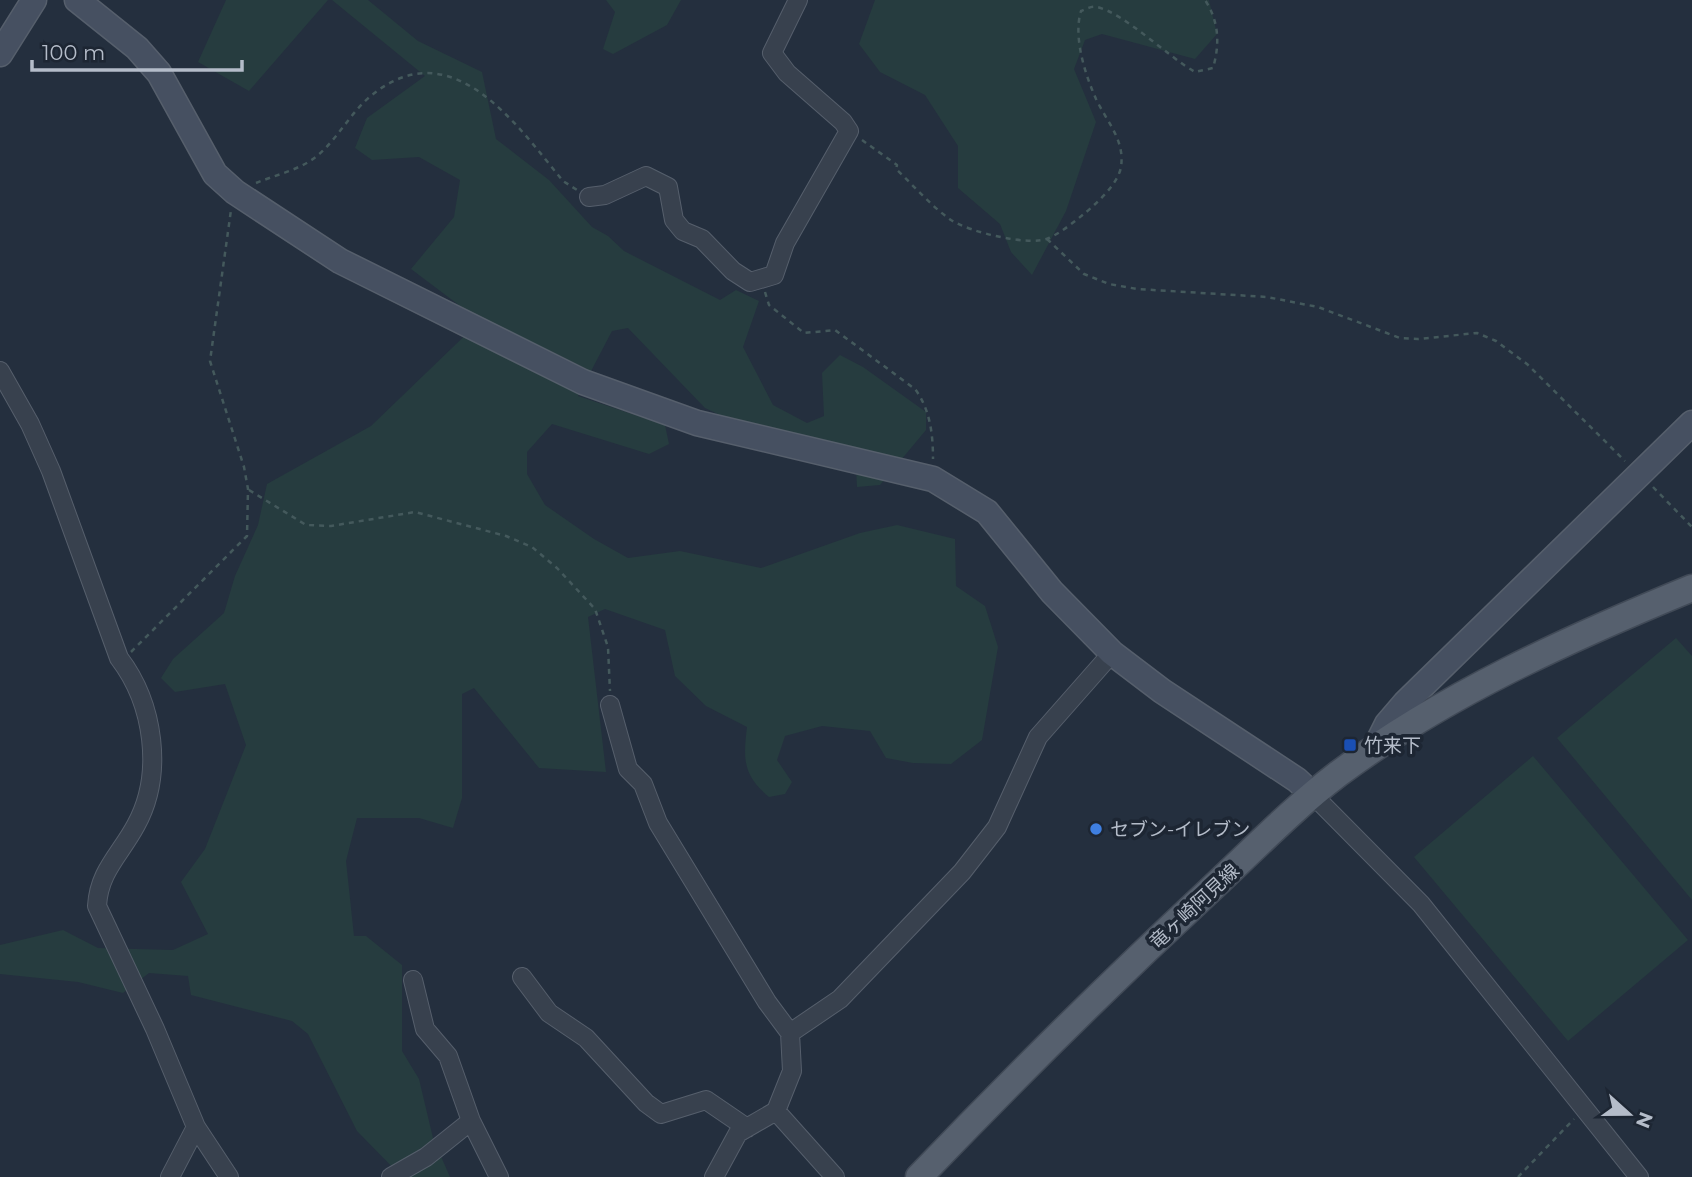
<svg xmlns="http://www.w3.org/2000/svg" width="1692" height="1177" font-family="Montserrat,'Noto Sans JP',sans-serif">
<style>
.green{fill:#263c3f}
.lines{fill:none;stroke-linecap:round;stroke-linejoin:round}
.street-casing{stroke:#565f6c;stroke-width:20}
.secondary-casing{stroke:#565f6c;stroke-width:27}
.primary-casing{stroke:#414a57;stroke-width:29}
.path{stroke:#44595c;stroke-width:2.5;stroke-dasharray:5 5;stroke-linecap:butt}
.street{stroke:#38414e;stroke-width:18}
.secondary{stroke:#465061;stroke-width:24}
.primary{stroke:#56606e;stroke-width:26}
.transit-dot{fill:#1a4fb4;stroke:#1d2633;stroke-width:2.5}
.shop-dot{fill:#3f7fe0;stroke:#1d2633;stroke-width:2.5}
.labels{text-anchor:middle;stroke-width:7;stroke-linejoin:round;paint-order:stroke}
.poi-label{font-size:19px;fill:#b4bcc9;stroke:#1d2633;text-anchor:start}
.street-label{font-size:19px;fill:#b4bcc9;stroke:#1d2633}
</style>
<rect width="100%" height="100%" fill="#242f3e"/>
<path class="green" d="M 226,0 L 328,0 L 249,91 L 198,62 Z
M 332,0 L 368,0 L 418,41 L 482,72 L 496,139 L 549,180 L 592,227 L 608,236 L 624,251 L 720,300 L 736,290 L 759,301 L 743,347 L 773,405 L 807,423 L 824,416 L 822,373 L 840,355 L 863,367 L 926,412 L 926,430 L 880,485 L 857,487 L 855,448 L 741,425 L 705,408 L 628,328 L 612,331 L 578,396 L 665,425 L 669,444 L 649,454 L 552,424 L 527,452 L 527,474 L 545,505 L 594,539 L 628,558 L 680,551 L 761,568 L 860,533 L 897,525 L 955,539 L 956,586 L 985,606 L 998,647 L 982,740 L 951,764 L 913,763 L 886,758 L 870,731 L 822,726 L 785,736 L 777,760 L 792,782 L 785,794 L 769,797 C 743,775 743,760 747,727 L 706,706 L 675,676 L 665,630 L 605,609 L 588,617 L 606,772 L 539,768 L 474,688 L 462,694 L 462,798 L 453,828 L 419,818 L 357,818 L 346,861 L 354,936 L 366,936 L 402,965 L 402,1051 L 419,1079 L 433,1138 L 450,1177 L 402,1177 L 357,1131 L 308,1034 L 292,1021 L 191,995 L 188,976 L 149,973 L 123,993 L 78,982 L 0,974 L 0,945 L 63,930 L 98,948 L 173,950 L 208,934 L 181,882 L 205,849 L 246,745 L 225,684 L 175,692 L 161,678 L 173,659 L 224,613 L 235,576 L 258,525 L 267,484 L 371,426 L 480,321 L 411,269 L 454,217 L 460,180 L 419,157 L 372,160 L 355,148 L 367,118 L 425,76 Z
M 606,0 L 681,0 L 667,25 L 613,54 L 603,49 L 615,12 Z
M 875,0 L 1209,0 L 1217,34 L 1195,59 L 1102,34 L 1085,40 L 1074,69 L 1096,122 L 1066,211 L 1032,275 L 1011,252 L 1000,224 L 958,188 L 958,146 L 925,95 L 880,72 L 859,44 Z
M 1676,638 L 1692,656 L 1692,900 L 1557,738 Z
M 1533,756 L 1688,940 L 1568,1041 L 1414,857 Z"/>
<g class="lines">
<g class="street-casing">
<path id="street" d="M 589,197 L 605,195 L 646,176 L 668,187 L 674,220 L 683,231 L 702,239 L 733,271 L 750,282 L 774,275 L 785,243 L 849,131 L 843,122 L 787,73 L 772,53 L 798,0
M 0,371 L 30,424 L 51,471 L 119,658 C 154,704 164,774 136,825 C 120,855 99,871 97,906 L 155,1029 L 196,1127 L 229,1177
M 610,705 L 628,769 L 643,784 L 658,823 L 767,1002 L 790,1033 L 792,1071 L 776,1111 L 738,1133 L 714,1177
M 1313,795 L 1421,904 L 1639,1177
M 522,977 L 549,1013 L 586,1038 L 646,1103 L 661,1114 L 706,1100 L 747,1128
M 413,980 L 425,1029 L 448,1056 L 471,1121 L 499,1177
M 790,1033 L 840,999 L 962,872 L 997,827 L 1038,737 L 1112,653
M 776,1111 L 835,1177
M 170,1177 L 196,1127
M 391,1177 L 426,1157 L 471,1121"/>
</g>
<g class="secondary-casing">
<path id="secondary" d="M 77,0 L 137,48 L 159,73 L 215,174 L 235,192 L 340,261 L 583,382 L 697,423 L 933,479 L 987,512 L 1052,592 L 1112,653 L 1162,691 L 1297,780 L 1313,795
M 0,54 L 34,0
M 1375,748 L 1387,724 L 1405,703 L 1692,423"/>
</g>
<g class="primary-casing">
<path id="primary" d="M 919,1177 C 1013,1079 1109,984 1209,891 C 1251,852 1292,809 1338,774 C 1444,695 1570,638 1692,588"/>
</g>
<path class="path" d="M 862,140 L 897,165 L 896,169 C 914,186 931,206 951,220 C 969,232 1030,247 1049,238 C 1062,232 1074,222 1085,213 C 1097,203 1118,184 1121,167 C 1125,140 1107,122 1096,99 C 1085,74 1073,37 1081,11 C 1086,9 1091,6 1097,7 C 1124,13 1167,56 1195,72 L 1213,68 C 1220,44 1219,21 1205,0
M 256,183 C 273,176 294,171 310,161 C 335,145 349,113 372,95 C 452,30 517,125 563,181 L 577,190
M 1047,239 L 1084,274 L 1109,284 L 1137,289 L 1267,297 L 1318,307 L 1400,338 L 1418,339 L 1477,333 L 1496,341 L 1527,364 L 1625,461
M 765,292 L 769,305 L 804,333 L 835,330 L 915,389 C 930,409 933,434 933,459
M 1653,487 L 1692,527
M 249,490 L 306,525 L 331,526 L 415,512 L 506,536 L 532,547 L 557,568 L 595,609 L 608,647 L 610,691
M 131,652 L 247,536 L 248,489 L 244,467 L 210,361 L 231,210
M 1518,1177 L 1574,1119"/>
<use href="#street" class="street"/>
<use href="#secondary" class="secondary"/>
<use href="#primary" class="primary"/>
</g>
<rect class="transit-dot" x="1343" y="738" width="14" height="14" rx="3.5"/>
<circle class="shop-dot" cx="1096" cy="829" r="7"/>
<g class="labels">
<g class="poi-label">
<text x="1364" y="752">竹来下</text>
<text x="1110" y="836">セブン-イレブン</text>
</g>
<g class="street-label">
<text transform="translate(1194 906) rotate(-43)" y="7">竜ヶ崎阿見線</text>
</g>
</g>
<g transform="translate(1629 1114) rotate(111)" stroke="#1d2633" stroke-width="5" paint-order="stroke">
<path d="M0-5L12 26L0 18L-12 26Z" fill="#b4bcc9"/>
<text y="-10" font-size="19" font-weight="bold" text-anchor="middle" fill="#b4bcc9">N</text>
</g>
<path d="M32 60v10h210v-10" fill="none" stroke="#b4bcc9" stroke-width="3.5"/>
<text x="42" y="60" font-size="21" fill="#b4bcc9" stroke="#1d2633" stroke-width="5" paint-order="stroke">100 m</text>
</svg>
